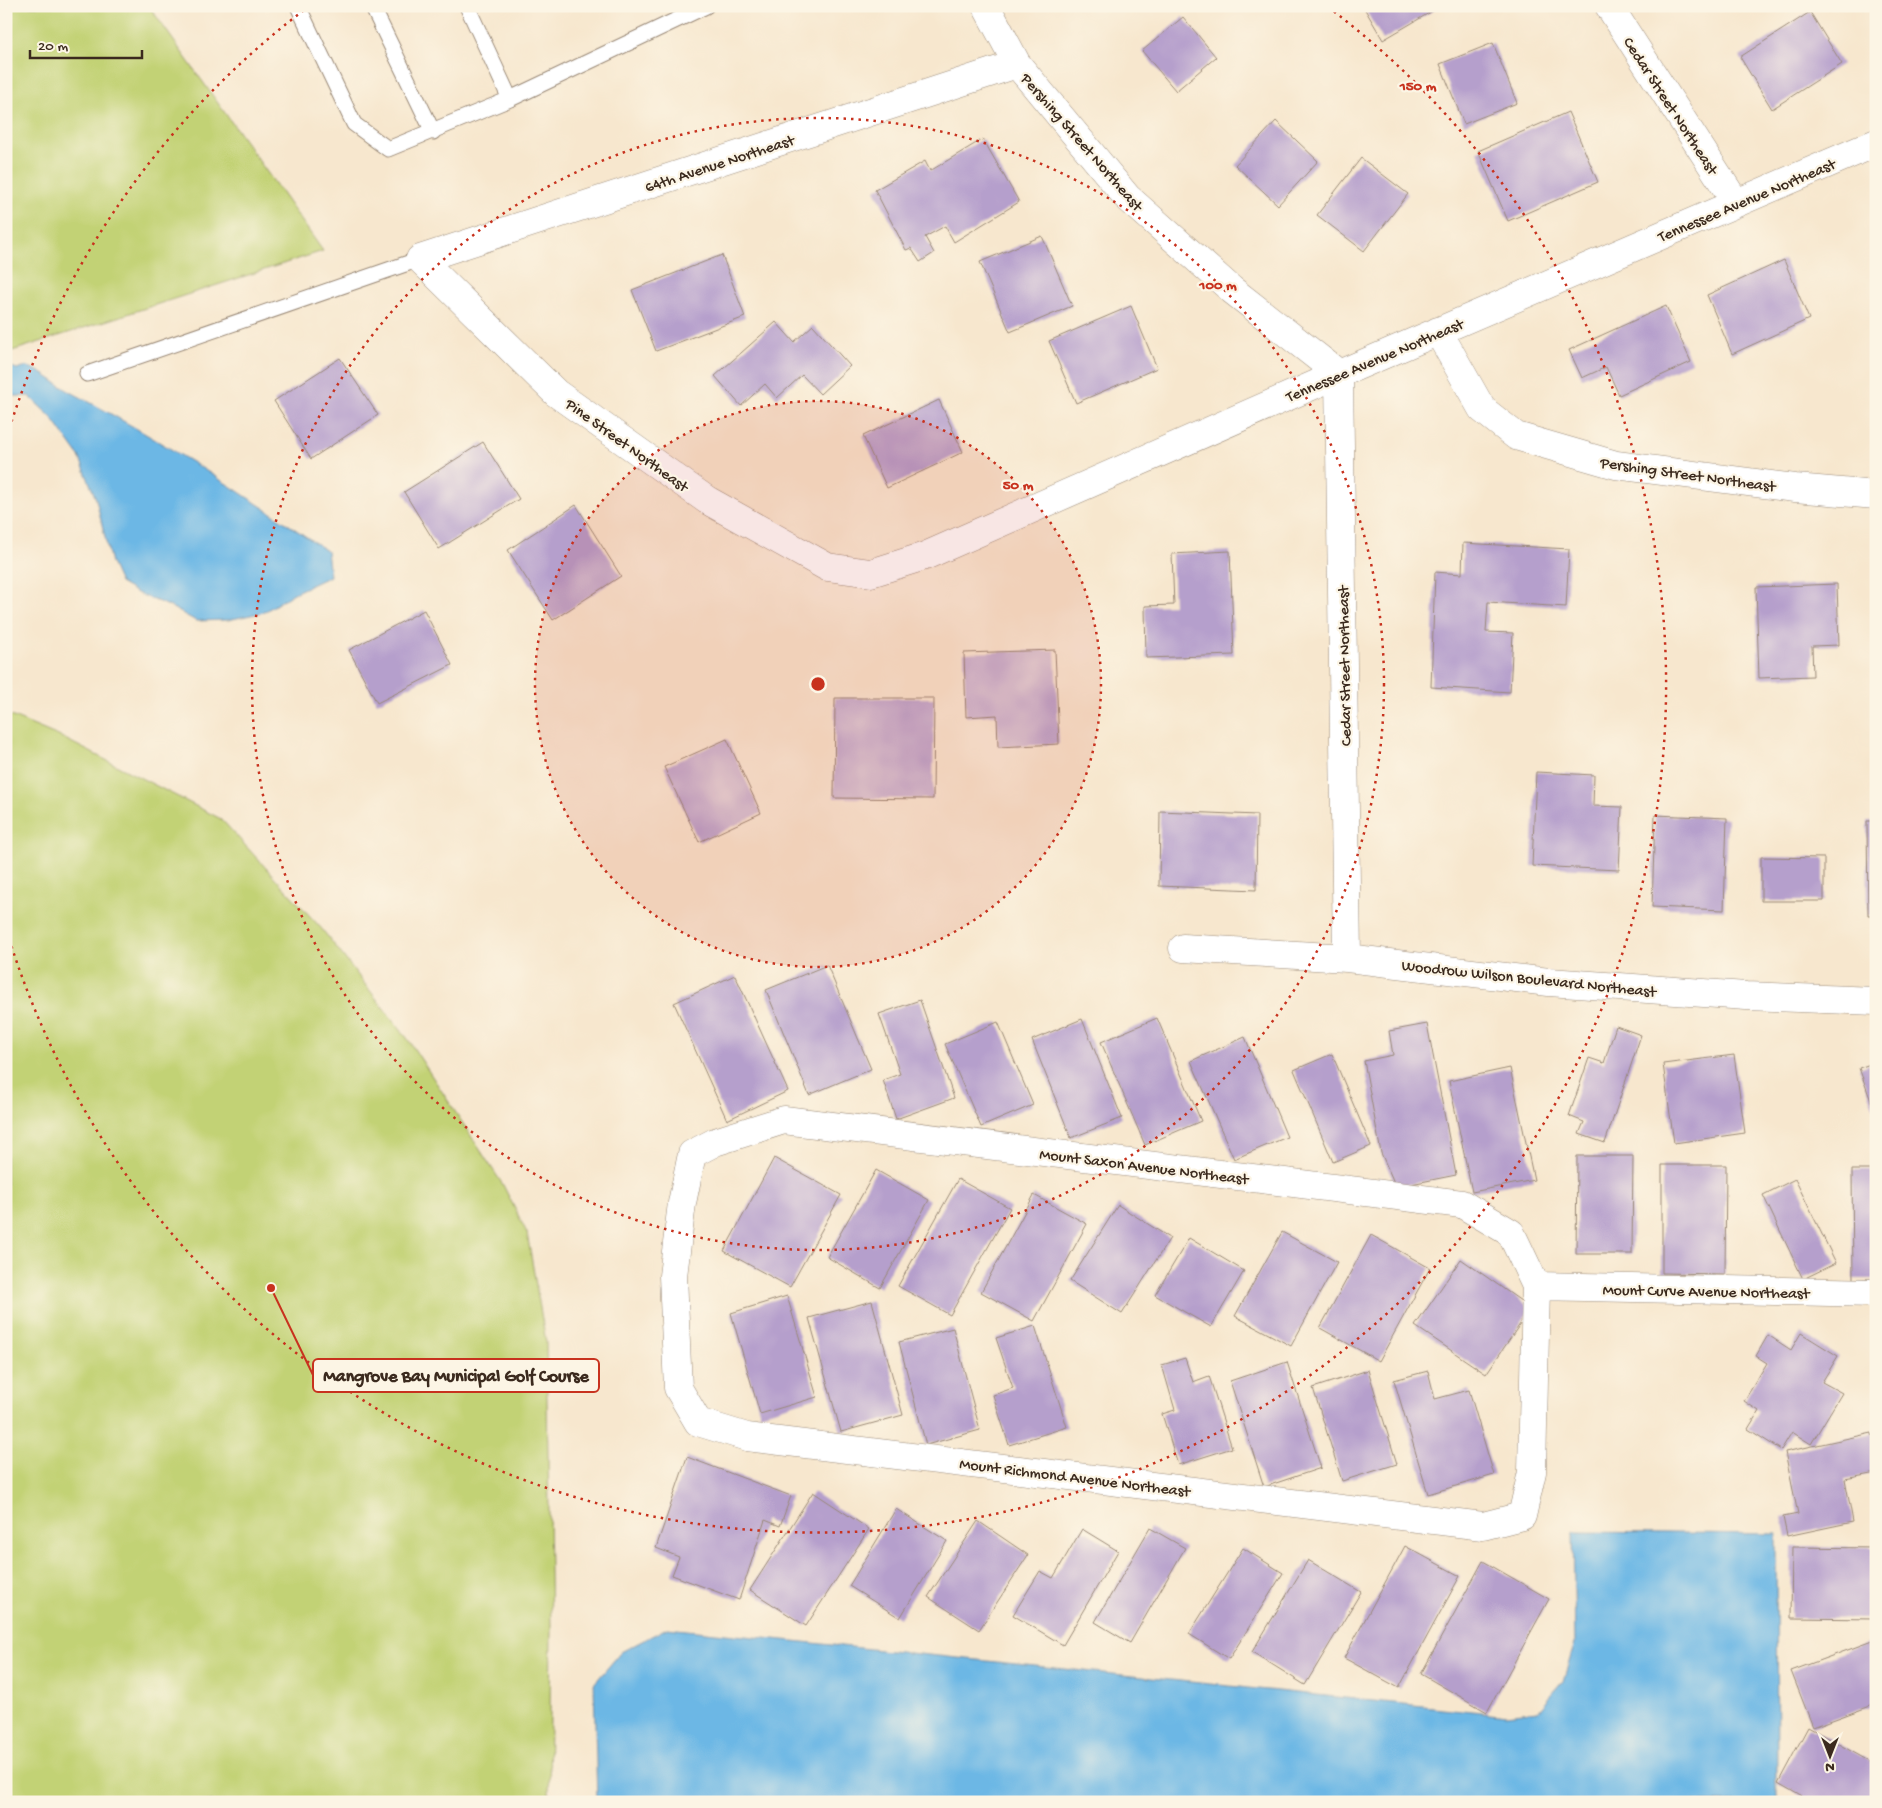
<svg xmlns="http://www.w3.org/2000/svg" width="1882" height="1808" font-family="'Gochi Hand',sans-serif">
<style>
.green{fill:#c2d274;stroke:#7e7e49}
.water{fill:#6cb7e5;stroke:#547082}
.building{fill:#b59fcc}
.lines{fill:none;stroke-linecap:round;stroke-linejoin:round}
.lane-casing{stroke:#998876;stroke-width:17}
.street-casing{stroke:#998876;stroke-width:29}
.lane{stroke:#fff;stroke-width:15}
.street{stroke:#fff;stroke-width:28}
.ring{fill:none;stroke:#c8321e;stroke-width:2.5;stroke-dasharray:2.5 5}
.labels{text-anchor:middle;stroke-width:4.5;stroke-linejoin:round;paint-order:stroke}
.street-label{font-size:16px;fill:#3b2a1e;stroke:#fcf5e5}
.centre{fill:#c8321e;stroke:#fcf5e5;stroke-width:2.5}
.ring-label{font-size:15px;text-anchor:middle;font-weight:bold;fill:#c8321e;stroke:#fcf5e5;stroke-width:4.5;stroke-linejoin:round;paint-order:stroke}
.leader{fill:none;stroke:#c8321e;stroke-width:2}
.callout-dot{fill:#c8321e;stroke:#fcf5e5;stroke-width:2}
.callout{fill:#fcf5e5;stroke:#c8321e;stroke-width:2}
.callout-label{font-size:18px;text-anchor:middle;font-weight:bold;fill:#3b2a1e}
</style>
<rect width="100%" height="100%" fill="#fcf5e5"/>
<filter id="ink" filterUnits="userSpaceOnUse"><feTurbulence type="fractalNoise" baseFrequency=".02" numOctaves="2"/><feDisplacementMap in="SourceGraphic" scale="10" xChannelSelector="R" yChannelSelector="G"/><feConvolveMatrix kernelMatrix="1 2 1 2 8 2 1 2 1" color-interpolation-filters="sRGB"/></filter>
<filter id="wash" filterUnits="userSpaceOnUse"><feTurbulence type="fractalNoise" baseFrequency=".0096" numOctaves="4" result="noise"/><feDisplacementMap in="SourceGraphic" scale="20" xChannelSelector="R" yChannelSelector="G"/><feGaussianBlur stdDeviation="1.12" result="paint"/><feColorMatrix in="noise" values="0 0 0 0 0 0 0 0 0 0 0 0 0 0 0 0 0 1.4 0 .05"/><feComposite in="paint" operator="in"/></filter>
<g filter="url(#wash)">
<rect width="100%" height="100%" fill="#f7e7ce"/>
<path class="green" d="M 6,6 L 149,6 L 323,251 L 12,351 L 6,343 Z
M 6,714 L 63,738 L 221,819 L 321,928 L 407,1038 L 503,1185 L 527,1233 L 546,1342 L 551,1628 L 549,1802 L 6,1802 Z"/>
<path class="water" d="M 6,365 L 17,369 C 21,368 24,366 28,367 C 39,369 59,386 71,392 C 159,439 245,494 327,551 L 330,576 L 294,593 L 264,612 L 228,620 L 196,621 L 169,606 L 139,594 L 120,583 L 111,563 L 96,499 L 79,456 L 52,418 L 29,396 L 6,396 Z
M 1573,1532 L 1776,1534 L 1777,1802 L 597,1802 L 594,1684 L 621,1652 L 667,1628 L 1481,1712 L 1507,1715 L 1538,1711 L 1563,1681 L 1575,1643 Z"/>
<g id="blocks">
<path class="building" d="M 1363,6 L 1441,6 L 1383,40 Z
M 1810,12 L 1842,64 L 1772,109 L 1740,57 Z
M 1183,17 L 1216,57 L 1176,91 L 1142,51 Z
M 1493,43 L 1517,103 L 1464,124 L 1440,64 Z
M 1568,112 L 1598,182 L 1508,221 L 1478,151 Z
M 1276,121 L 1318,161 L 1278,205 L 1235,165 Z
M 983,139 L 1019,202 L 954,242 L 945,226 L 925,237 L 934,253 L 920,262 L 911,248 L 906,250 L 875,190 L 925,161 L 930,171 Z
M 1361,158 L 1408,194 L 1364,251 L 1317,215 Z
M 1042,236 L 1072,306 L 1010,332 L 980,262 Z
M 722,255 L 745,317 L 656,351 L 632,290 Z
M 1784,260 L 1809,319 L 1732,354 L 1707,295 Z
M 1131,306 L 1157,368 L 1076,403 L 1049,341 Z
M 1666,306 L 1691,362 L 1619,395 L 1606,367 L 1582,378 L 1569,350 Z
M 776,322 L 794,342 L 813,325 L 850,366 L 820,394 L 802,375 L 777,398 L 765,384 L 741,406 L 715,376 Z
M 340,358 L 378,415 L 311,459 L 274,401 Z
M 939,400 L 963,452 L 887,488 L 863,436 Z
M 483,442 L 519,499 L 439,549 L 404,492 Z
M 576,505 L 621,576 L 553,620 L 508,550 Z
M 1463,543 L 1569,549 L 1566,607 L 1488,602 L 1486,632 L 1513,633 L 1510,692 L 1431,687 L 1435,572 L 1462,574 Z
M 1230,551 L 1234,655 L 1146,658 L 1145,606 L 1174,605 L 1172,554 Z
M 1837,584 L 1839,645 L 1812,646 L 1813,676 L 1759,678 L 1756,587 Z
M 424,610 L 452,665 L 377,703 L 349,650 Z
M 1055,650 L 1059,744 L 998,747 L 997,715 L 966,717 L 964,653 Z
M 835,698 L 934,698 L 933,799 L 834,798 Z
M 727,739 L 761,813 L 699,842 L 664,767 Z
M 1536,772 L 1594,775 L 1593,806 L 1622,807 L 1619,870 L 1532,866 Z
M 1160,811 L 1257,815 L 1256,890 L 1159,886 Z
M 1655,815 L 1727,818 L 1724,910 L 1652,907 Z
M 1867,821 L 1876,821 L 1876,915 L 1868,915 Z
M 1761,857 L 1824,858 L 1824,901 L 1761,901 Z
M 827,965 L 871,1069 L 809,1095 L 766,990 Z
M 735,975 L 788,1091 L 727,1120 L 674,1003 Z
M 920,1000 L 954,1098 L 896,1119 L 883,1080 L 900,1074 L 879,1014 Z
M 1157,1018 L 1201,1121 L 1145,1145 L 1101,1042 Z
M 1082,1019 L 1122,1118 L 1071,1138 L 1032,1040 Z
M 998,1022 L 1033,1105 L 981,1127 L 945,1044 Z
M 1427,1024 L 1456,1175 L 1396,1187 L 1381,1153 L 1364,1061 L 1393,1055 L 1389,1031 Z
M 1616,1026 L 1641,1035 L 1605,1143 L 1579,1134 L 1584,1122 L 1569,1116 L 1589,1058 L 1604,1063 Z
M 1245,1037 L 1287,1137 L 1234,1159 L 1191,1061 Z
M 1332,1054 L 1371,1146 L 1333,1162 L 1294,1070 Z
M 1734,1055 L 1745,1133 L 1674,1143 L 1663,1064 Z
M 1876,1062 L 1876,1112 L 1875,1112 L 1859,1068 Z
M 1510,1068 L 1534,1180 L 1472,1192 L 1449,1081 Z
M 1577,1156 L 1633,1156 L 1632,1254 L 1576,1254 Z
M 774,1158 L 841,1195 L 790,1287 L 724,1251 Z
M 1662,1165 L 1726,1165 L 1725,1274 L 1662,1273 Z
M 876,1170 L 929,1200 L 880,1288 L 827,1257 Z
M 1852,1170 L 1876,1170 L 1876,1279 L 1853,1279 Z
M 958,1179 L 1010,1208 L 950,1315 L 898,1286 Z
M 1795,1179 L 1836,1263 L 1803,1279 L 1763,1195 Z
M 1034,1195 L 1087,1224 L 1034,1321 L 981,1292 Z
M 1118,1205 L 1170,1238 L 1122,1314 L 1070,1281 Z
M 1282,1232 L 1337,1262 L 1291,1346 L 1235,1316 Z
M 1371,1235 L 1430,1268 L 1379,1361 L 1320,1328 Z
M 1189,1238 L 1244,1271 L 1211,1327 L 1155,1295 Z
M 1461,1259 L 1531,1308 L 1486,1374 L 1415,1326 Z
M 787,1296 L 817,1397 L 760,1414 L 731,1313 Z
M 872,1301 L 903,1415 L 841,1432 L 809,1318 Z
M 1035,1326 L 1067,1427 L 1009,1445 L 993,1395 L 1013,1388 L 996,1338 Z
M 953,1328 L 980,1430 L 926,1445 L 899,1342 Z
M 1801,1333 L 1838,1356 L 1822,1382 L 1842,1393 L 1811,1444 L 1792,1432 L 1781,1450 L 1748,1429 L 1759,1411 L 1744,1401 L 1767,1363 L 1756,1356 L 1768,1335 L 1791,1350 Z
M 1185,1358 L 1193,1382 L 1209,1376 L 1232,1448 L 1178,1465 L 1162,1414 L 1175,1410 L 1162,1365 Z
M 1287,1362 L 1321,1468 L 1264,1487 L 1230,1381 Z
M 1368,1370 L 1397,1464 L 1342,1481 L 1313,1388 Z
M 1428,1371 L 1435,1399 L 1469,1390 L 1494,1475 L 1428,1494 L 1394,1380 Z
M 1872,1433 L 1876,1453 L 1876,1473 L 1845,1479 L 1853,1522 L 1787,1536 L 1783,1517 L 1798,1514 L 1785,1452 Z
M 687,1457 L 791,1496 L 780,1526 L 765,1520 L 739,1600 L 672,1575 L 679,1557 L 656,1548 Z
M 813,1492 L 869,1529 L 806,1626 L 750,1590 Z
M 896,1509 L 947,1541 L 900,1618 L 849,1586 Z
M 978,1521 L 1028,1555 L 979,1630 L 928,1597 Z
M 1150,1528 L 1185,1548 L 1130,1643 L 1095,1622 Z
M 1082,1529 L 1118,1551 L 1063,1645 L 1013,1615 L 1040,1571 L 1053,1578 Z
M 1405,1546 L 1460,1576 L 1399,1688 L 1344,1658 Z
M 1792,1547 L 1876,1548 L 1876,1619 L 1791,1618 Z
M 1243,1548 L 1283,1573 L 1229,1659 L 1189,1634 Z
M 1308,1560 L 1361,1592 L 1305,1685 L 1252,1652 Z
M 1483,1561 L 1549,1599 L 1487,1712 L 1421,1674 Z
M 1872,1641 L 1876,1652 L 1876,1704 L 1813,1727 L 1791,1671 Z
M 1808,1727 L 1876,1765 L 1876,1802 L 1804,1802 L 1806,1799 L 1778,1783 Z"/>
</g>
</g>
<g filter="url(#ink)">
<use href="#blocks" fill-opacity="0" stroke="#998876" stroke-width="1"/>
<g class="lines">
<g class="lane-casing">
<path id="lane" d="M 298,6 L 354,124 L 388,149 L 510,99
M 372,6 L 433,132
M 467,6 L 510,99 L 706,6
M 87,374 L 420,259"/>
</g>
<g class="street-casing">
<path id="street" d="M 986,6 L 1017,64 L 1127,197 L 1232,290 L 1339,374 L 1347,958
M 1609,6 L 1736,203
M 1017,64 L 420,259 L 556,393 L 707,500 L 827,567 L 871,573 L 925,556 L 1339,374 L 1876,143
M 1438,331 L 1482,409 L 1516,436 L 1616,465 L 1795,488 L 1876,495
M 1183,948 L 1347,958 L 1549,982 L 1746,996 L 1876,1001
M 784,1120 L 1462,1204 L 1511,1233 L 1536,1286 L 1532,1472 L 1522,1516 L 1483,1526 L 747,1437 L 698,1422 L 678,1388 L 673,1276 L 682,1203 L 692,1154 L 715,1142 Z
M 1536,1286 L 1876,1293"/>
</g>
<use href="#lane" class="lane"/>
<use href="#street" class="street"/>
</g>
</g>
<circle cx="818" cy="684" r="283" fill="#c8321e" fill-opacity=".12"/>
<g class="ring">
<circle cx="818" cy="684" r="283"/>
<circle cx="818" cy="684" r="566"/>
<path d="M7 436A848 848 0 0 1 308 7M1328 7A848 848 0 1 1 7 932"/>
</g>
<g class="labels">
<g class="street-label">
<text transform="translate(1672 105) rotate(57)" y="6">Cedar Street Northeast</text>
<text transform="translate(1083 141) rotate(49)" y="6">Pershing Street Northeast</text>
<text transform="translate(719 162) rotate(-18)" y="6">64th Avenue Northeast</text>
<text transform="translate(1746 199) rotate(-23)" y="6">Tennessee Avenue Northeast</text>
<text transform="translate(1374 359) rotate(-23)" y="6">Tennessee Avenue Northeast</text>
<text transform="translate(628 444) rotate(36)" y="6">Pine Street Northeast</text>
<text transform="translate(1688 473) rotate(8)" y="6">Pershing Street Northeast</text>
<text transform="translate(1343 666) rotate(-91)" y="6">Cedar Street Northeast</text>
<text transform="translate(1529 977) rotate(6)" y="6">Woodrow Wilson Boulevard Northeast</text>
<text transform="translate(1144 1165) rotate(7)" y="6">Mount Saxon Avenue Northeast</text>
<text transform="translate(1706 1290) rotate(1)" y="6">Mount Curve Avenue Northeast</text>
<text transform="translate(1075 1476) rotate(7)" y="6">Mount Richmond Avenue Northeast</text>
</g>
</g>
<circle cx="818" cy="684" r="8" class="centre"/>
<g class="ring-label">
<text x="1418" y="90">150 m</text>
<text x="1218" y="289">100 m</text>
<text x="1018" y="489">50 m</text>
</g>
<path class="leader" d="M271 1288L313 1375"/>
<circle class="callout-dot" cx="271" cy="1288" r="5"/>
<rect class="callout" x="313" y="1359" width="286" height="33" rx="5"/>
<g class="callout-label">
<text x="456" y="1381">Mangrove Bay Municipal Golf Course</text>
</g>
<rect width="1882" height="1808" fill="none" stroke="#fcf5e5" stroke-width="25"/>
<g transform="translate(1830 1756) rotate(180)" stroke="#fcf5e5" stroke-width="4" paint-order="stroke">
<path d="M0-4L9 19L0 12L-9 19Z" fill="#3b2a1e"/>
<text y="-8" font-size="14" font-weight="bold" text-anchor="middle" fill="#3b2a1e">N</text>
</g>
<path d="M30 50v8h112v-8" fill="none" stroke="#3b2a1e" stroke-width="2.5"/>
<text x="38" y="50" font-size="15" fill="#3b2a1e" stroke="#fcf5e5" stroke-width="4" paint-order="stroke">20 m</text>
</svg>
